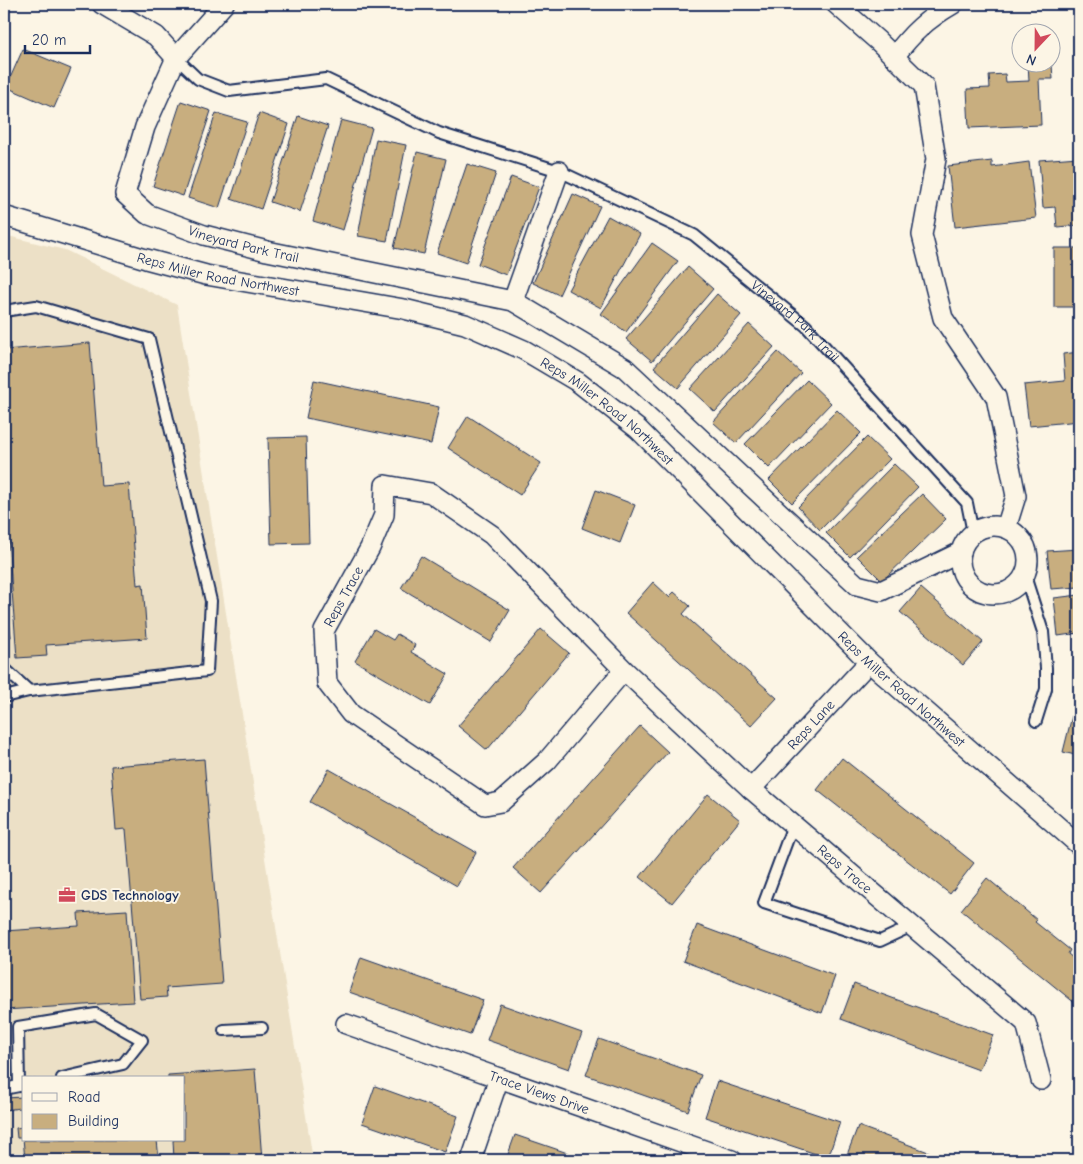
<svg xmlns="http://www.w3.org/2000/svg" width="1083" height="1164" font-family="'Comic Neue',sans-serif">
<style>
.built{fill:#ece0c6;fill-rule:evenodd}
.building{fill:#c8ae7f;stroke:#1b2f5e}
.lines{fill:none;stroke-linecap:round;stroke-linejoin:round}
.service-casing{stroke:#1b2f5e;stroke-width:14}
.minor-casing{stroke:#1b2f5e;stroke-width:22}
.service{stroke:#fcf5e5;stroke-width:10}
.minor{stroke:#fcf5e5;stroke-width:19}
.labels{text-anchor:middle;stroke-width:4;stroke-linejoin:round;paint-order:stroke}
.street-label{font-size:14px;fill:#1b2f5e;stroke:#fcf5e5}
.poi-label{font-size:14px;font-weight:bold;fill:#1b2f5e;stroke:#fcf5e5;text-anchor:start}
</style>
<rect width="100%" height="100%" fill="#fcf5e5"/>
<filter id="ink" filterUnits="userSpaceOnUse"><feTurbulence type="fractalNoise" baseFrequency=".02" numOctaves="2"/><feDisplacementMap in="SourceGraphic" scale="10" xChannelSelector="R" yChannelSelector="G"/><feConvolveMatrix kernelMatrix="1 2 1 2 8 2 1 2 1" color-interpolation-filters="sRGB"/></filter>
<g filter="url(#ink)">
<path class="built" d="M 4,235 L 65,250 L 177,305 L 313,1160 L 4,1160 ZM 24,1078 L 184,1078 L 184,1140 L 24,1140 Z"/>
<path class="building" d="M 23,49 L 71,69 L 54,108 L 6,87 Z
M 1051,51 L 1053,79 L 1039,79 L 1041,125 L 969,128 L 967,89 L 990,88 L 989,75 L 1005,74 L 1006,82 L 1029,81 L 1028,62 L 1050,62 Z
M 181,101 L 211,111 L 183,196 L 153,186 Z
M 216,113 L 247,122 L 219,208 L 188,198 Z
M 259,113 L 289,124 L 261,209 L 231,199 Z
M 298,116 L 328,126 L 300,212 L 270,202 Z
M 341,120 L 372,128 L 343,230 L 313,221 Z
M 376,139 L 406,145 L 387,241 L 358,236 Z
M 417,152 L 446,159 L 424,254 L 394,248 Z
M 1078,157 L 1079,225 L 1057,227 L 1055,207 L 1043,208 L 1039,160 Z
M 992,161 L 992,167 L 1029,162 L 1036,218 L 955,227 L 948,166 Z
M 467,164 L 496,173 L 466,263 L 437,253 Z
M 511,177 L 539,187 L 506,275 L 478,264 Z
M 573,194 L 600,206 L 559,295 L 533,283 Z
M 608,216 L 640,234 L 601,308 L 568,290 Z
M 652,243 L 678,261 L 626,332 L 601,314 Z
M 1054,248 L 1079,248 L 1079,307 L 1054,307 Z
M 688,267 L 713,289 L 652,361 L 626,339 Z
M 717,294 L 741,315 L 678,388 L 654,367 Z
M 749,324 L 774,347 L 715,412 L 690,389 Z
M 90,343 L 101,486 L 129,484 L 137,585 L 143,584 L 147,638 L 46,645 L 47,656 L 17,658 L 4,483 L 4,350 Z
M 778,352 L 801,373 L 736,443 L 713,422 Z
M 1079,352 L 1079,421 L 1029,426 L 1024,385 L 1065,381 L 1063,354 Z
M 314,380 L 439,407 L 431,444 L 306,418 Z
M 807,380 L 831,403 L 769,468 L 745,444 Z
M 837,410 L 861,433 L 792,503 L 769,480 Z
M 468,416 L 541,463 L 520,495 L 448,448 Z
M 306,437 L 309,543 L 271,544 L 268,438 Z
M 867,437 L 890,459 L 820,530 L 798,507 Z
M 894,464 L 918,487 L 850,557 L 826,533 Z
M 596,490 L 635,505 L 620,543 L 582,528 Z
M 922,494 L 946,519 L 882,581 L 857,556 Z
M 1079,549 L 1079,587 L 1051,589 L 1047,551 Z
M 421,556 L 510,610 L 491,642 L 401,588 Z
M 4,580 L 11,637 L 4,638 Z
M 653,582 L 669,597 L 674,592 L 690,606 L 683,614 L 777,698 L 751,726 L 626,613 Z
M 921,588 L 983,642 L 963,665 L 900,612 Z
M 1079,595 L 1079,633 L 1058,636 L 1054,598 Z
M 374,629 L 393,640 L 397,634 L 415,645 L 411,652 L 448,674 L 430,705 L 355,661 Z
M 541,629 L 569,653 L 487,750 L 458,726 Z
M 1077,658 L 1079,658 L 1079,698 L 1077,698 Z
M 1073,712 L 1079,713 L 1079,756 L 1063,752 Z
M 640,726 L 668,752 L 541,893 L 513,868 Z
M 842,758 L 974,863 L 950,894 L 817,790 Z
M 204,759 L 222,984 L 166,988 L 167,997 L 140,999 L 126,829 L 116,830 L 111,766 Z
M 329,769 L 476,852 L 457,886 L 310,802 Z
M 708,794 L 740,820 L 672,903 L 640,877 Z
M 987,878 L 1037,920 L 1035,922 L 1070,950 L 1068,954 L 1079,963 L 1079,1000 L 1076,1004 L 961,910 Z
M 127,910 L 133,1002 L 4,1010 L 4,931 L 79,926 L 78,913 Z
M 697,925 L 835,976 L 822,1013 L 683,961 Z
M 361,957 L 483,1000 L 470,1035 L 349,992 Z
M 854,984 L 993,1035 L 979,1070 L 841,1019 Z
M 500,1004 L 582,1033 L 569,1069 L 487,1040 Z
M 599,1039 L 701,1075 L 688,1111 L 586,1075 Z
M 255,1069 L 262,1160 L 174,1160 L 173,1140 L 184,1140 L 184,1078 L 168,1078 L 168,1075 Z
M 717,1081 L 840,1122 L 828,1158 L 705,1117 Z
M 375,1086 L 458,1116 L 445,1152 L 362,1123 Z
M 24,1097 L 24,1140 L 157,1140 L 159,1160 L 25,1160 L 23,1138 L 17,1138 L 16,1128 L 23,1127 L 21,1108 L 4,1110 L 4,1098 Z
M 858,1126 L 950,1160 L 845,1160 Z
M 515,1135 L 588,1160 L 506,1160 Z"/>
<g class="lines">
<g class="service-casing">
<g id="service">
<path id="s1" d="M 176,58 L 198,79 L 229,91 L 326,79 L 439,133 L 559,171 L 694,235 L 806,326 L 967,503 L 973,533"/>
<path d="M 4,311 L 36,306 L 149,339 L 211,601 L 207,671 L 29,691 L 4,697"/>
<path d="M 1025,576 L 1043,632 L 1046,668 L 1046,689 L 1036,721"/>
<path d="M 4,668 L 29,691"/>
<path d="M 793,825 L 764,903 L 880,941 L 912,926"/>
<path d="M 224,1030 L 262,1028"/>
<path d="M 19,1086 L 18,1027 L 96,1014 L 142,1040 L 123,1064 L 62,1078"/>
<path d="M 4,1089 L 24,1085"/>
</g>
</g>
<g class="minor-casing">
<g id="minor">
<path d="M 102,4 L 156,36 L 176,58"/>
<path id="s2" d="M 224,4 L 176,58 L 145,127 L 125,194 L 147,214 L 204,235 L 267,251 L 513,301 L 625,368 L 857,585 L 881,591 L 961,552"/>
<path d="M 836,4 L 878,41 L 924,86 L 936,159 L 922,235 L 943,318 L 996,397 L 1016,496 L 1006,528"/>
<path d="M 894,57 C 912,33 927,19 953,4"/>
<path id="s3" d="M 4,216 L 146,259 L 206,275 L 404,309 L 465,324 L 524,350 L 578,382 L 638,429 L 869,662 L 1079,845"/>
<path d="M 513,301 L 559,171"/>
<circle cx="994" cy="560" r="34"/>
<path id="s4" d="M 624,670 L 547,761 L 501,802 L 485,805 L 351,714 L 327,683 L 324,631 L 370,548 L 384,515 L 385,485 L 431,493 L 492,535 L 624,670 L 751,789 L 1026,1023 L 1041,1080"/>
<path id="s5" d="M 751,789 L 869,662"/>
<path id="s6" d="M 346,1024 L 732,1160"/>
<path d="M 471,1160 L 499,1078"/>
</g>
</g>
<use href="#service" class="service"/>
<use href="#minor" class="minor"/>
</g>
</g>
<defs>
<g id="office-bare" transform="scale(1.35)"><path d="M-6-3h4V-5.5h4V-3h4V5H-6ZM-1-4.5V-3h2v-1.5ZM-6 0V1H6V0Z" fill="#d1495b" stroke="#fcf5e5" stroke-width="2.5" paint-order="stroke"/></g>
</defs>
<g fill-rule="evenodd">
<use href="#office-bare" x="67" y="895"/>
</g>
<g class="labels">
<g class="street-label">
<text dy="5" stroke="none"><textPath href="#s2" startOffset="349">Vineyard Park Trail</textPath></text>
<text dy="5" stroke="none"><textPath href="#s3" startOffset="222">Reps Miller Road Northwest</textPath></text>
<text dy="5" stroke="none"><textPath href="#s1" startOffset="695">Vineyard Park Trail</textPath></text>
<text dy="5" stroke="none"><textPath href="#s3" startOffset="642">Reps Miller Road Northwest</textPath></text>
<text dy="5" stroke="none"><textPath href="#s4" startOffset="490">Reps Trace</textPath></text>
<text dy="5" stroke="none"><textPath href="#s3" startOffset="1048">Reps Miller Road Northwest</textPath></text>
<text dy="5" stroke="none"><textPath href="#s5" startOffset="88">Reps Lane</textPath></text>
<text dy="5" stroke="none"><textPath href="#s4" startOffset="1218">Reps Trace</textPath></text>
<text dy="5" stroke="none"><textPath href="#s6" startOffset="205">Trace Views Drive</textPath></text>
</g>
<g class="poi-label">
<text x="81" y="900">GDS Technology</text>
</g>
</g>
<rect width="1083" height="1164" fill="none" stroke="#fcf5e5" stroke-width="20"/>
<rect x="10" y="10" width="1063" height="1144" fill="none" stroke="#1b2f5e" stroke-width="2" filter="url(#ink)"/>
<rect x="22" y="1076" width="162" height="65" fill="#fcf5e5" stroke="#a2a6af"/>
<rect x="32" y="1093" width="25" height="8" fill="#fcf5e5" stroke="#a2a6af"/>
<text x="68" y="1102" font-size="15" fill="#1b2f5e">Road</text>
<rect x="32" y="1114" width="25" height="15" fill="#c8ae7f" stroke="#a2a6af"/>
<text x="68" y="1126" font-size="15" fill="#1b2f5e">Building</text>
<g transform="translate(1036 48) rotate(202)"><circle r="24" fill="#fcf5e5" stroke="#a2a6af"/>
<path d="M0-4L9 19L0 12L-9 19Z" fill="#d1495b"/>
<text y="-8" font-size="14" font-weight="bold" text-anchor="middle" fill="#1b2f5e">N</text>
</g>
<path d="M25 45v8h65v-8" fill="none" stroke="#1b2f5e" stroke-width="2.5"/>
<text x="32" y="45" font-size="15" fill="#1b2f5e" stroke="#fcf5e5" stroke-width="4" paint-order="stroke">20 m</text>
</svg>
